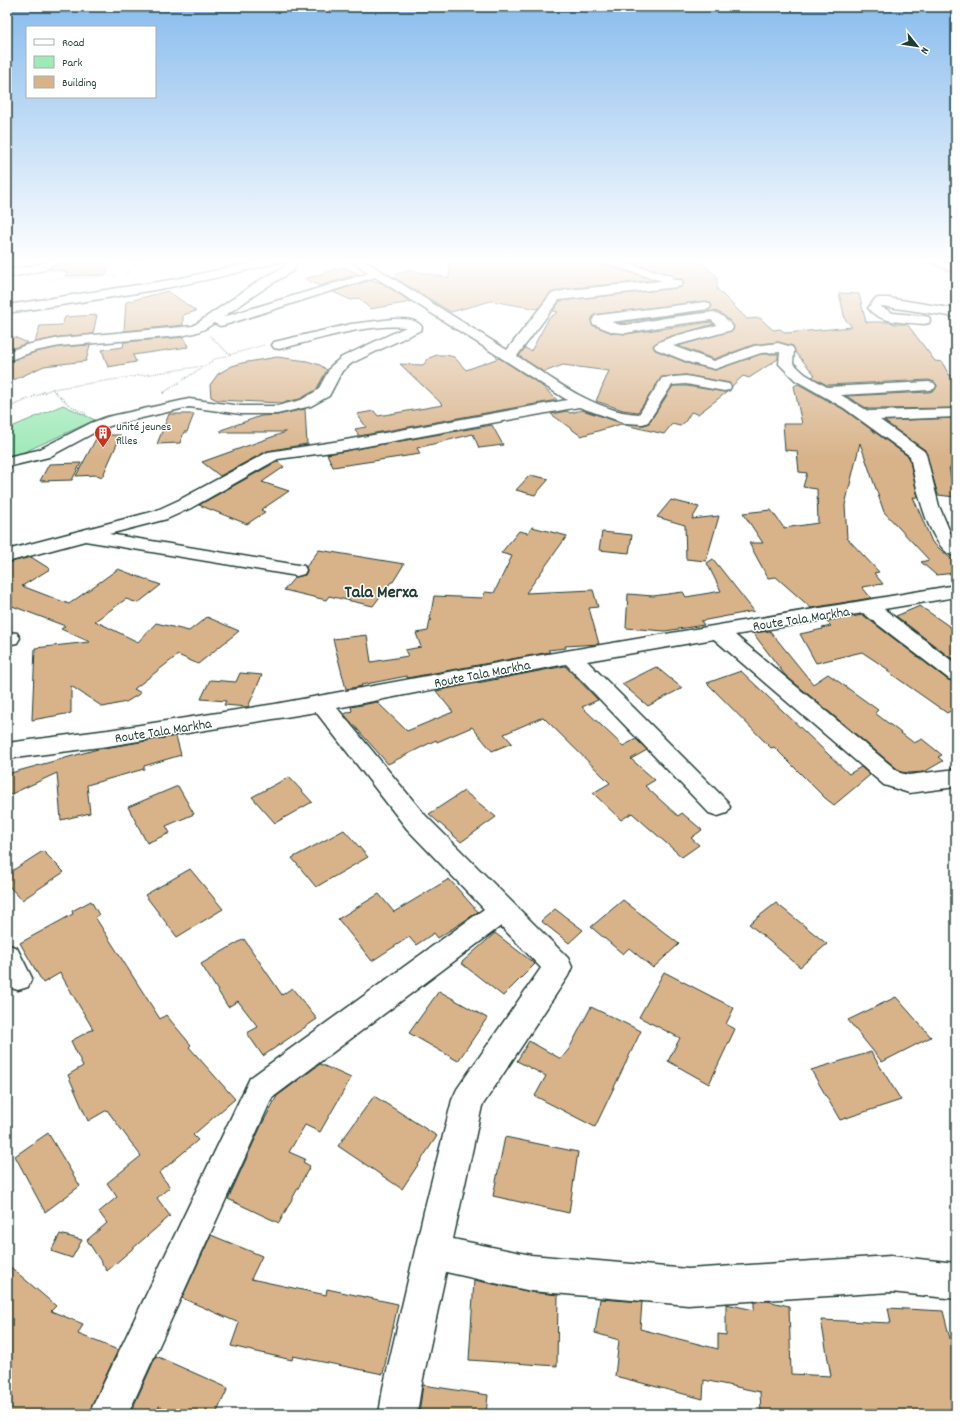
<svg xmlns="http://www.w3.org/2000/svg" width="963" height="1421" font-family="Dekko,sans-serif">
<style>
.green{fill:#9fe9b8;stroke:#5f9376}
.building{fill:#d8b38a;stroke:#1f3d34}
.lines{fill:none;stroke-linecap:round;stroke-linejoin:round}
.minor-casing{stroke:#1f3d34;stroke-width:3}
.path-far1{stroke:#1f3d34;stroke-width:1.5;stroke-dasharray:0.5 1.5;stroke-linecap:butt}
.path{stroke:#1f3d34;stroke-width:2;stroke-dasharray:0.5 2;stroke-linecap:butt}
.minor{fill:#fff;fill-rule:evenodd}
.labels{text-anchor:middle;stroke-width:3;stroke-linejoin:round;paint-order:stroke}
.far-poi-label{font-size:12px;fill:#1f3d34;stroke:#fff;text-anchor:start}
.street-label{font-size:14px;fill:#1f3d34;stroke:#fff}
.district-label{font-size:18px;font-weight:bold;fill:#1f3d34;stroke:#fff}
</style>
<rect width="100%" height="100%" fill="#fff"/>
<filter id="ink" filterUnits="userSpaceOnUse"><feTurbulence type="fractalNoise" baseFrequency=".025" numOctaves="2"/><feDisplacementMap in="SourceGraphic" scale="8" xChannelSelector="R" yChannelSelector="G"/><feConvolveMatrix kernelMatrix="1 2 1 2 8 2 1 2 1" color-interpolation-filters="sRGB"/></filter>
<g filter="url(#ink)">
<path class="green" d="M 63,405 L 95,420 L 11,458 L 7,456 L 7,429 Z"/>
<path class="building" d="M 64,259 L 109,259 L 106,275 L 65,276 L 67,272 L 49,269 Z
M 450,259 L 595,259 L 598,262 L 654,280 L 566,289 L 550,293 L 538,309 L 491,301 L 451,312 L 393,277 L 406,269 L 449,278 Z
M 617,259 L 685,259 L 703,264 L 717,276 L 717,289 L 747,319 L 760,318 L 773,330 L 780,329 L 786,333 L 852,327 L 845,319 L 839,293 L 859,294 L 866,322 L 891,322 L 894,324 L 907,324 L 935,361 L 942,362 L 949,375 L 951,375 L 956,383 L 956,408 L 868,409 L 846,396 L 929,392 L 935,390 L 937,385 L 934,382 L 929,380 L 827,385 L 812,377 L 815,375 L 795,352 L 793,346 L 778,342 L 753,345 L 714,359 L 678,346 L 733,330 L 734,326 L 730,321 L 723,315 L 715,311 L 665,317 L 626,324 L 618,323 L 709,310 L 712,305 L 709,302 L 705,301 L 600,314 L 594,315 L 591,321 L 592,325 L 612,333 L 626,334 L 711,322 L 714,324 L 665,338 L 653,346 L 655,350 L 690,364 L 715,370 L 761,354 L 778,354 L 778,359 L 749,378 L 743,376 L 732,386 L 729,383 L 686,375 L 662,377 L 638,412 L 623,410 L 596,401 L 609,371 L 563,365 L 544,372 L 519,356 L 525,348 L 531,351 L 549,318 L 558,312 L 553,311 L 560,301 L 677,288 L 681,287 L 684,284 L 682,279 L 674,278 L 672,275 Z
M 343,267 L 359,274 L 320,286 L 305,279 Z
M 371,280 L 382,283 L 411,302 L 370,309 L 359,298 L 351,300 L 333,292 Z
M 168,291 L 196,311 L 183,315 L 183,325 L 124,331 L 126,302 Z
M 97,315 L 93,334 L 60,337 L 35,342 L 40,326 L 62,325 L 65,317 Z
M 7,334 L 28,343 L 7,350 Z
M 184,337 L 188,347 L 133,355 L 136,362 L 108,367 L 102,350 L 123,347 L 124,342 Z
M 90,345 L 86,361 L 44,366 L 7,383 L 7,362 L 35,352 L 60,347 Z
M 437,355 L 446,355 L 454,357 L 466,370 L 499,358 L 541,385 L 557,400 L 359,436 L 355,429 L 366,427 L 357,414 L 374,411 L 378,416 L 443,405 L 400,364 L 423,365 L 429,358 Z
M 277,357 L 307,361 L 320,365 L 327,370 L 316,390 L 300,399 L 281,403 L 217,400 L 211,397 L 210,385 L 218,374 L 232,366 L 242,363 Z
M 798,384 L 843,409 L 909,457 L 918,498 L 913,497 L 932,542 L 956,563 L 956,573 L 936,575 L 921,562 L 929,560 L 884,512 L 860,443 L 845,505 L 847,538 L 879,572 L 874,573 L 883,584 L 862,587 L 871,598 L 811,608 L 776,577 L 768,578 L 749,543 L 763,543 L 743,513 L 771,510 L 784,528 L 818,523 L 817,489 L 803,487 L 807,473 L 799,472 L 797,451 L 785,450 L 783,424 L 802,424 L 794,386 Z
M 673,386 L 686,386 L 727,392 L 698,414 L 691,412 L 685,422 L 680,426 L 672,424 L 664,434 L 621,424 L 581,436 L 551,414 L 567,411 L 570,413 L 582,410 L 625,424 L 644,425 L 649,423 Z
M 305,409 L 307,444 L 267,451 L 220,476 L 202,462 L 286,432 L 221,432 L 221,430 L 261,416 L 277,415 Z
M 169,414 L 194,414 L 187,432 L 184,432 L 180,443 L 157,444 Z
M 956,418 L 956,469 L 949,468 L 955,497 L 938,495 L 925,450 L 884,421 Z
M 492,425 L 503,445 L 479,448 L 473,434 L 417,448 L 420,454 L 333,467 L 327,454 Z
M 98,435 L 121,435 L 104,473 L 105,475 L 103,475 L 102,477 L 97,475 L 76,476 Z
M 278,461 L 284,467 L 262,482 L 289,491 L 261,510 L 265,512 L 247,524 L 199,505 Z
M 81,463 L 72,480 L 40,481 L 49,464 Z
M 530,475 L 549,479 L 535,495 L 516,490 Z
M 671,500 L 699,507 L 692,519 L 719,516 L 706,561 L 686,559 L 685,525 L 657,517 Z
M 532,527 L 567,536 L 526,593 L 593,590 L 598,607 L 589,608 L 599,644 L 565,646 L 566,648 L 548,650 L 550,652 L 423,675 L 407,678 L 407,676 L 361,685 L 362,686 L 346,689 L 333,639 L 367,635 L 371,662 L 408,656 L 405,650 L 421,647 L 416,633 L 428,631 L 430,620 L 432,620 L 430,619 L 434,596 L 483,598 L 485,592 L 494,593 L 512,556 L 501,553 L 519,531 L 528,533 Z
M 602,532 L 632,535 L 629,553 L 599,550 Z
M 319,550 L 404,564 L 393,582 L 391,582 L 373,606 L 329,596 L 326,600 L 284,590 L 295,577 L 305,575 L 307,571 L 306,567 Z
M 31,557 L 50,569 L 22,586 L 69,604 L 118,569 L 161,585 L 138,603 L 126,599 L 95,621 L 138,642 L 156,623 L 189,631 L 207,617 L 239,631 L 198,664 L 178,655 L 134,689 L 141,693 L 126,702 L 103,707 L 71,686 L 71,713 L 32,720 L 35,648 L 90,642 L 61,629 L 65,626 L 7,604 L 7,563 Z
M 713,559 L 754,611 L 701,621 L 704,625 L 665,631 L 626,628 L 628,594 L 653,596 L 683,592 L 686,597 L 721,591 L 707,563 Z
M 920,606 L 956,631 L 956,662 L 896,616 Z
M 863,615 L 948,680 L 956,682 L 956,708 L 947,713 L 887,671 L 889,670 L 862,652 L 816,663 L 800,634 L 823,629 L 822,628 L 831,626 L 826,621 Z
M 770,631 L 813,684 L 828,674 L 878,710 L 875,713 L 914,743 L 922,739 L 942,755 L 938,757 L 943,761 L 924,772 L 909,773 L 901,772 L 785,675 L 753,633 Z
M 565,666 L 598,700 L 582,707 L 623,746 L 636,739 L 647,750 L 631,759 L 655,780 L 645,786 L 678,816 L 682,813 L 702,830 L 691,838 L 699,845 L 682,857 L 632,813 L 621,820 L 593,793 L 610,783 L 543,717 L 504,734 L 512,743 L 492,751 L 472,727 L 437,742 L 436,740 L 388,764 L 344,714 L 352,711 L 351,707 L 377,702 L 407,731 L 453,712 L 436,691 Z
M 656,667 L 682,688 L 648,706 L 622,684 Z
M 741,671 L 849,774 L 861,767 L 870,775 L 834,805 L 825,798 L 774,747 L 771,748 L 707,683 Z
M 240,673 L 262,675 L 248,707 L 224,705 L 226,701 L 201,699 L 210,680 L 236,682 Z
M 176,736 L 181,755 L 144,766 L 144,769 L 87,785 L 90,813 L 61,820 L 57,773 L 7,796 L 7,774 L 98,749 Z
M 289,777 L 312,802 L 275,823 L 252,797 Z
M 178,786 L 194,814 L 166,826 L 170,833 L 147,843 L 128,807 Z
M 464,791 L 496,817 L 461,842 L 429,814 Z
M 344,830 L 368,857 L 316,887 L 292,858 Z
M 43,851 L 64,872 L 22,900 L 7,884 L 7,874 Z
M 190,869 L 223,909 L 177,937 L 145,895 Z
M 449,879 L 478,912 L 438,938 L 434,933 L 416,945 L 409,937 L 372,961 L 338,919 L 379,894 L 394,912 Z
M 623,900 L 679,944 L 653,968 L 629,948 L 623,954 L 591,927 Z
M 91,901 L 99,915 L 95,917 L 160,1019 L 166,1015 L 191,1045 L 189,1047 L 235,1099 L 193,1135 L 198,1140 L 159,1173 L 170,1187 L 157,1198 L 170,1216 L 107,1271 L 87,1240 L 107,1223 L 99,1212 L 117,1197 L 107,1183 L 141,1156 L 107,1110 L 88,1121 L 68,1075 L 83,1066 L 71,1041 L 93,1029 L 60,973 L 43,983 L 20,943 L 73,914 L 72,911 Z
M 776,903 L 827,944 L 800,967 L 749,924 Z
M 555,909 L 583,930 L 569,943 L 541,921 Z
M 495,933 L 535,964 L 503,996 L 461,963 Z
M 244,939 L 282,995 L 292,988 L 317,1019 L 263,1056 L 247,1033 L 258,1027 L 238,1001 L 228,1007 L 201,964 Z
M 664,972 L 734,1008 L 726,1024 L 735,1029 L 709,1084 L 668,1061 L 680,1038 L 639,1017 Z
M 439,991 L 487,1018 L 458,1061 L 409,1033 Z
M 896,997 L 931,1037 L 882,1062 L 848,1020 Z
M 591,1007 L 641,1031 L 595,1127 L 535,1096 L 546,1076 L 517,1061 L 529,1041 L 561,1059 L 569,1049 Z
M 871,1052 L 901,1100 L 840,1120 L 811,1070 Z
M 320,1064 L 351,1078 L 320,1132 L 305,1125 L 289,1152 L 305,1159 L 303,1162 L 310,1166 L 279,1223 L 228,1199 L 262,1124 L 277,1096 Z
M 374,1096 L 437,1136 L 402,1189 L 338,1146 Z
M 48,1133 L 80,1186 L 45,1212 L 15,1156 Z
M 505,1137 L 578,1152 L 569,1213 L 493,1196 Z
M 60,1234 L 82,1240 L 72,1258 L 51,1251 Z
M 211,1235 L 262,1256 L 251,1279 L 326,1295 L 327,1289 L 398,1304 L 383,1374 L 293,1356 L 292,1360 L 231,1346 L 239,1323 L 182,1298 Z
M 7,1264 L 56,1306 L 51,1311 L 83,1324 L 78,1334 L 118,1350 L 88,1414 L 7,1414 Z
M 474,1280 L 531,1292 L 558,1295 L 557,1366 L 469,1360 Z
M 600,1299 L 642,1302 L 640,1329 L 718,1349 L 718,1334 L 726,1335 L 726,1304 L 754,1310 L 754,1302 L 767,1301 L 789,1306 L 791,1374 L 831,1376 L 821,1320 L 891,1323 L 888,1308 L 943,1311 L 956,1362 L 956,1414 L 761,1414 L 760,1392 L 704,1380 L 703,1399 L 615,1376 L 619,1340 L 595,1333 Z
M 156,1356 L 228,1388 L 216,1414 L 177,1414 L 159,1406 L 156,1414 L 130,1414 Z
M 423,1385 L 488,1395 L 486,1414 L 419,1414 Z"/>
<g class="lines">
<g class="minor-casing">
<path id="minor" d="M 49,259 L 63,259 L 44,270 L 7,278 L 7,270 L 37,265 Z
M 267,259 L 293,259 L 297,262 L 293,271 L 268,286 L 223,317 L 369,273 L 349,259 L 362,259 L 507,350 L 551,294 L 566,290 L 662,281 L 598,261 L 596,259 L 613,259 L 672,276 L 673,280 L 681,280 L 683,283 L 681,286 L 677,287 L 559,300 L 517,356 C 553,379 595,412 639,414 L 662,378 L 686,376 L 729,384 L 731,387 L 729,390 L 724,391 L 686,384 L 672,385 L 648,422 L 643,424 L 625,423 L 579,407 L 340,451 L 278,459 L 191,508 L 167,519 L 109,534 L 304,566 L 306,570 L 304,574 L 297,576 L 85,541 L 7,562 L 7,550 L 155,511 L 179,500 L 268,452 L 340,441 L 567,400 L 375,277 L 225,325 L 220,326 L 214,323 C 202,332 195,333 180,336 L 60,346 L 35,351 L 7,361 L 7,352 L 26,345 L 60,338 L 193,326 L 260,280 L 284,267 L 285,263 L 282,261 C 192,287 100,299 7,313 L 7,305 L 177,279 Z
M 925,259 L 940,259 L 956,266 L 956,273 L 927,261 Z
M 879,298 L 888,298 L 956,309 L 956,317 L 882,306 L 881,307 L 893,313 L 924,316 L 929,317 L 930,320 L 929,323 L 924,324 C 907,322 879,324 868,308 L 875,299 Z
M 705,302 L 709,303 L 711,306 L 709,309 L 611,322 L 620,325 L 626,325 L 665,318 L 714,312 C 721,314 729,321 733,327 L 732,330 L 673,346 L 714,361 L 754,346 L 778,343 L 792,347 L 794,350 L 793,363 L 805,374 L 827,387 L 929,382 L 934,383 L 936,386 L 934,389 L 929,390 L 841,395 L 868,411 L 956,409 L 956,417 L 880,420 L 924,451 L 926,454 L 939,506 L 950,532 L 956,541 L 956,557 C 928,550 915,481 910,456 L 844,408 L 795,380 L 779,364 L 780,352 L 761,353 L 715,369 L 691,363 L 656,349 L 654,346 C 661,337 705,329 717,325 L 711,320 L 665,326 L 626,333 L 613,332 L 593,324 L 592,321 L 595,316 L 600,315 Z
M 393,319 C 403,319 416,318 422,327 L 421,330 L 352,363 L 342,371 L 329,396 L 311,406 L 277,414 L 241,414 L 189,407 L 116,424 L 101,429 L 49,457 L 7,467 L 7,457 L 38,450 L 91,423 L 107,417 L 189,399 L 241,406 L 277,406 L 301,400 L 318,390 L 331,366 L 342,357 L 406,327 C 367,323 317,340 279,349 L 274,348 L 272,345 L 274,342 L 351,324 Z
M 956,585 L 956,597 L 884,609 L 956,664 L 956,681 L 949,679 L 863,613 L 735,635 L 900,773 L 909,775 L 956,769 L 956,787 L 909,793 L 884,785 L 714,639 L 587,661 L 727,801 L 730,807 L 727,813 L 718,816 L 709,813 L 566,664 L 337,708 L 425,815 L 568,958 L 572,967 L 568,976 L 482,1106 L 453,1239 L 531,1255 L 688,1269 L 891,1256 L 956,1263 L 956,1299 L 891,1292 L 688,1305 L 531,1291 L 446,1272 L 421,1388 L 417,1414 L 379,1414 L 383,1388 L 425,1207 L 452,1100 L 457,1089 L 541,968 L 501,926 L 272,1098 L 128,1414 L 89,1414 L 250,1078 L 484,909 L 407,829 L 316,712 L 108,746 L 7,759 L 7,743 L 108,730 L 275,704 L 524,658 Z
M 7,632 L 17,633 L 20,638 L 17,643 L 7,645 Z
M 7,944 L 17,948 L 32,978 L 28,987 L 18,990 L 8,987 L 7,985 Z"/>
</g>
<path class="path-far1" d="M 124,275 L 127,274 L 138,259
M 51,279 L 116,276
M 210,336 L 230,355
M 52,389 L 56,393
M 42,393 L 52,389 L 203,366
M 163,393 L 215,359 L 264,345"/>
<path class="path" d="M 55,392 L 69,405 L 86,414
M 163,393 L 164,392
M 7,408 L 45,392"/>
<use href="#minor" class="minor"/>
</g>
</g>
<linearGradient id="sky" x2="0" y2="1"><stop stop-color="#89bced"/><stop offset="0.57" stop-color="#fff"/><stop offset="1" stop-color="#fff" stop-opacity="0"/></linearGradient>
<rect width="963" height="458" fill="url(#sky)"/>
<defs>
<g id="building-pin" transform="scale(0.9)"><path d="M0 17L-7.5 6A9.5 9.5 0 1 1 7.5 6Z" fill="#c8321e" stroke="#fff"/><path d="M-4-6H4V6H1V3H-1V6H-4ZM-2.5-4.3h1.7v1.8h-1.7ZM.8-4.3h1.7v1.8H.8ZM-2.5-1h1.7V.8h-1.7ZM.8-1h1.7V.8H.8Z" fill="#fff"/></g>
</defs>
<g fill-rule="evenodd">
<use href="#building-pin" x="103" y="433"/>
</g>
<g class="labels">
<g class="far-poi-label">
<text x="116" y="430">Unité jeunes<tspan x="116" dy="14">filles</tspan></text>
</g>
<g class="street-label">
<text transform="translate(801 618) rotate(-9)" y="5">Route Tala Markha</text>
<text transform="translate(482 673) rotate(-11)" y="5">Route Tala Markha</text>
<text transform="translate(163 730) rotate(-9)" y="5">Route Tala Markha</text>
</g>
<g class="district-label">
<text x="381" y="597">Tala Merxa</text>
</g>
</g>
<rect width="963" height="1421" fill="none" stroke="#fff" stroke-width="24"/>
<rect x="12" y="12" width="939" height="1397" fill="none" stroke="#1f3d34" stroke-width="1.5" filter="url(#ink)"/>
<rect x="26" y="26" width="130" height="72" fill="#ffffff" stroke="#a5b1ae"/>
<rect x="34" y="39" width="20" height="6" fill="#ffffff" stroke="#a5b1ae"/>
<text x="62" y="46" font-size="12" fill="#1f3d34">Road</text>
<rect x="34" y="56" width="20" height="12" fill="#9fe9b8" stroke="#a5b1ae"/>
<text x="62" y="66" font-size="12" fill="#1f3d34">Park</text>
<rect x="34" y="76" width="20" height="12" fill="#d8b38a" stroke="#a5b1ae"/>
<text x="62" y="86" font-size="12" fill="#1f3d34">Building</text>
<g transform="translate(917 46) rotate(120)" stroke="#ffffff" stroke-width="3" paint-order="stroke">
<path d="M0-3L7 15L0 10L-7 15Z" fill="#1f3d34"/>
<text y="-6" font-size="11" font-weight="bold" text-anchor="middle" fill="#1f3d34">N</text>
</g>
</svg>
